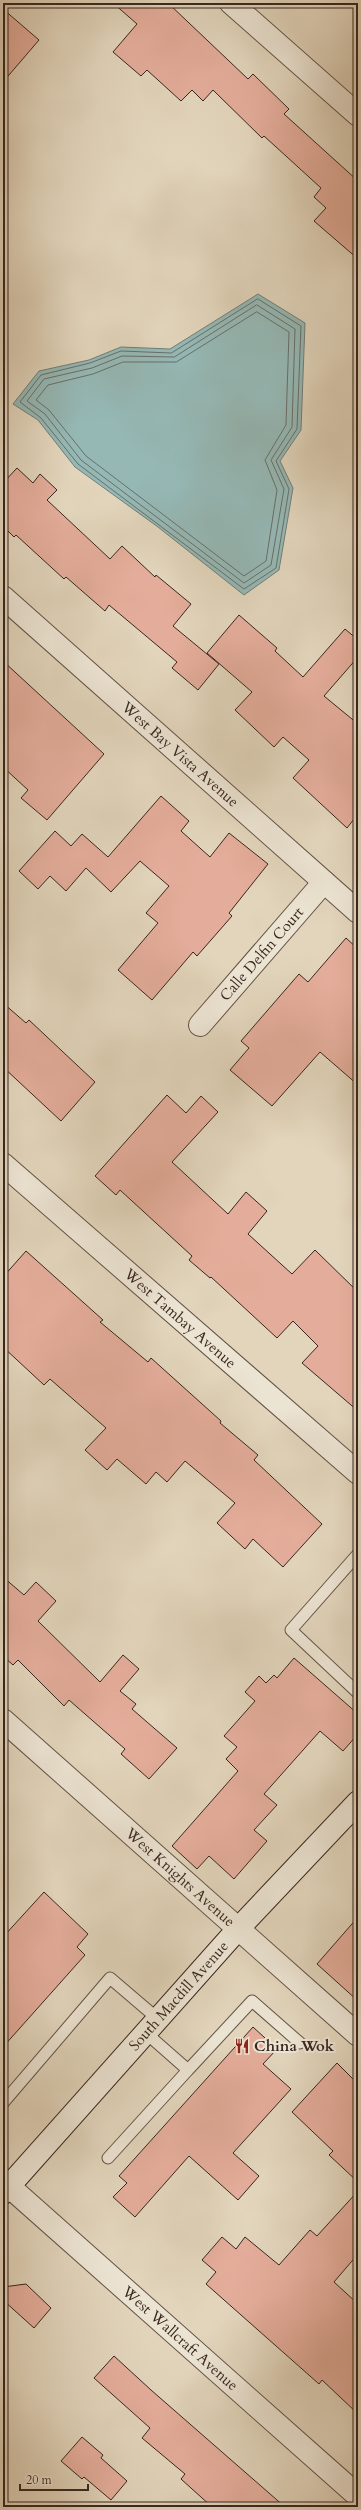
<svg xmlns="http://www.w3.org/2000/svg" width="361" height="2510" font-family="Cardo,serif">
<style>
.water{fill:#95b8b5;stroke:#707e79}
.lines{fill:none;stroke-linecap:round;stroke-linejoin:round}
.shore{stroke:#676f6a;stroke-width:1}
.building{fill:#e4ad9b;stroke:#39261f}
.lane-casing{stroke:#635246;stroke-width:13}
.street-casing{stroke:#635246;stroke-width:24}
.secondary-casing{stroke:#39261f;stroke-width:24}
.lane{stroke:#ece4d3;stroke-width:11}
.street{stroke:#ece4d3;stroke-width:22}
.secondary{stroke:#ece4d3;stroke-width:22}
.labels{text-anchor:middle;stroke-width:4;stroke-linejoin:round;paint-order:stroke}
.street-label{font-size:15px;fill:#39261f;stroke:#ece4d3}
.poi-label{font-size:15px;font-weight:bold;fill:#39261f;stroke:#ece4d3;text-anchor:start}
</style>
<rect width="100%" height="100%" fill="#e2d5bc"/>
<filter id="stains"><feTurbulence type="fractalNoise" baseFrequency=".005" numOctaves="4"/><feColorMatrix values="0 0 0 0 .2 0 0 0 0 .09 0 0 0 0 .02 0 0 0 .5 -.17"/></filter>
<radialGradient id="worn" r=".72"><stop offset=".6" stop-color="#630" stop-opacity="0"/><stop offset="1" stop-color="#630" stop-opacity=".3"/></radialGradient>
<path class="water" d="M 258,294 L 305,323 L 301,430 L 280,461 L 293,488 L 279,570 L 244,595 L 158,527 L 75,467 L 38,420 L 13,404 L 39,371 L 89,360 L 121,347 L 170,349 Z"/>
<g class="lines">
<path class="shore" d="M 258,299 L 301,326 L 297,429 L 276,461 L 289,489 L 276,568 L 244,589 L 78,464 L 41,418 L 20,402 L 41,375 L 90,363 L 121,351 L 171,353 Z
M 257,305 L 295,329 L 292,427 L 271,460 L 284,489 L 271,565 L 244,583 L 81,460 L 45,414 L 27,401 L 44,379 L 92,368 L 122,356 L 174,357 Z
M 257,312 L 289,332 L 286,425 L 265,460 L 277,490 L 266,561 L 244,576 L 86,456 L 49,410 L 36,400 L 48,385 L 93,374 L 123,362 L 176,362 Z"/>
</g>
<path class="building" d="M 113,3 L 168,3 L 248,79 L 253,74 L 289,109 L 284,114 L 358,181 L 358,259 L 314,221 L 326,208 L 314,197 L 321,188 L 264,136 L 262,138 L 213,90 L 203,101 L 192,90 L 181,101 L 147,70 L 141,76 L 113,52 L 137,24 Z
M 3,9 L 39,40 L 3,82 Z
M 17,468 L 33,483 L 40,474 L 57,490 L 47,500 L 110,559 L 122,546 L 155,577 L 156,575 L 191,604 L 173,626 L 219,664 L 198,690 L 172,668 L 177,662 L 109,605 L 105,611 L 66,577 L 64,579 L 16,535 L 14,537 L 3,526 L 3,483 Z
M 239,615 L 277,648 L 275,651 L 303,677 L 345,629 L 358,640 L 358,657 L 324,696 L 358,724 L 358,814 L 347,828 L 293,778 L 309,760 L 283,737 L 274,747 L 235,710 L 252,692 L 207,653 Z
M 3,661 L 104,754 L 47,820 L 21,798 L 28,790 L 3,767 Z
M 161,796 L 189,821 L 181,831 L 210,857 L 229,833 L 268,864 L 229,913 L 232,916 L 197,956 L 193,952 L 152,1000 L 118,970 L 158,923 L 146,913 L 169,886 L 140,861 L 111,892 L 86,868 L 66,891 L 50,876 L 38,889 L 19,871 L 55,831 L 71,846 L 82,834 L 108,857 Z
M 346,938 L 358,949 L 358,1085 L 320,1052 L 272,1106 L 230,1070 L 249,1048 L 241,1041 L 299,974 L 308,982 Z
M 3,1003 L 26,1023 L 29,1020 L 95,1082 L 61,1121 L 3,1067 Z
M 167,1095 L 186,1113 L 201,1096 L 218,1112 L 172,1162 L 228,1214 L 246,1192 L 267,1211 L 248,1234 L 292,1274 L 315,1250 L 358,1292 L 358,1411 L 302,1363 L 318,1346 L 293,1321 L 277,1338 L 211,1277 L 210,1278 L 189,1260 L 192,1256 L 120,1190 L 116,1195 L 95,1176 Z
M 26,1251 L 103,1320 L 100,1322 L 148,1362 L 151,1358 L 221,1421 L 220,1423 L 258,1455 L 254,1460 L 322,1524 L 283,1567 L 253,1539 L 245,1549 L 217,1523 L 235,1503 L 185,1461 L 167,1482 L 156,1472 L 146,1484 L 117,1459 L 107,1470 L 85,1450 L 106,1428 L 50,1379 L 44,1385 L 3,1347 L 3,1277 Z
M 3,1577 L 24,1595 L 36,1582 L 56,1601 L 38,1621 L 100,1682 L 123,1655 L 139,1669 L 120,1691 L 136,1704 L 132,1709 L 177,1748 L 149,1779 L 121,1754 L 125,1749 L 69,1700 L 64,1706 L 18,1660 L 13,1665 L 3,1656 Z
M 294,1658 L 358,1714 L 358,1734 L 343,1751 L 320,1731 L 264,1794 L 277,1805 L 254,1830 L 267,1841 L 234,1879 L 209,1856 L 197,1869 L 172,1846 L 238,1771 L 226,1759 L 237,1747 L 224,1736 L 255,1701 L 245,1692 L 259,1676 L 266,1683 L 274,1675 L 277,1678 Z
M 44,1892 L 88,1934 L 77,1947 L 85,1955 L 3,2047 L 3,1937 Z
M 358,1917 L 358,2001 L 317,1964 Z
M 253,2027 L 277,2049 L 263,2064 L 291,2089 L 233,2153 L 259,2176 L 238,2200 L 189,2156 L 135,2217 L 113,2197 L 127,2183 L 119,2176 Z
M 337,2063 L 358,2084 L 358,2182 L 329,2155 L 333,2151 L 292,2112 Z
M 358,2191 L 358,2254 L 334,2282 L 358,2304 L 358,2414 L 322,2380 L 319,2384 L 206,2284 L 216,2272 L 202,2260 L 222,2237 L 236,2249 L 245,2237 L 279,2265 L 310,2230 L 317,2236 Z
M 26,2284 L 51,2308 L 34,2328 L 3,2300 L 3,2287 Z
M 114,2356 L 151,2390 L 285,2507 L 212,2507 L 181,2479 L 185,2474 L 142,2438 L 150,2428 L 94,2378 Z
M 82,2437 L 103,2455 L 101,2458 L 127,2481 L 111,2500 L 84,2477 L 82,2479 L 61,2461 Z"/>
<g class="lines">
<g class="lane-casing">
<path id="lane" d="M 358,1554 L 291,1630 L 358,1693
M 146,2033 L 188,2070 L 252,2001 L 300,2043
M 3,2103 L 110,1978 L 158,2019
M 108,2158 L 188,2070"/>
</g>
<g class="street-casing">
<g id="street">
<path d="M 231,3 L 358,115"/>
<path id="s1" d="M 3,597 L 358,912"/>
<path id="s2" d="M 200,1025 L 324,882"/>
<path id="s3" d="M 3,1164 L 358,1473"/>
<path id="s4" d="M 3,1720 L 358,2035"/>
<path id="s5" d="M 3,2181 L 358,2496"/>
</g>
</g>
<g class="secondary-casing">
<g id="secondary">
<path id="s6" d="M 3,2193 L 238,1929 L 358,1802"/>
</g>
</g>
<use href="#lane" class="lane"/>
<use href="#street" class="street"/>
<use href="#secondary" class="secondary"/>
</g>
<defs>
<g id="restaurant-bare" transform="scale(1.2)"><path d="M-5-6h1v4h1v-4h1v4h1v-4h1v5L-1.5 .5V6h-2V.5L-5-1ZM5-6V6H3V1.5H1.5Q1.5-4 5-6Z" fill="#8f2418" stroke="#ece4d3" stroke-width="2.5" paint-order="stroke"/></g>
</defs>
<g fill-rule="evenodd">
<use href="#restaurant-bare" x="242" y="2046"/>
</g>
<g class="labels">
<g class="street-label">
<text dy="5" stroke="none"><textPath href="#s1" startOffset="237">West Bay Vista Avenue</textPath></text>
<text dy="5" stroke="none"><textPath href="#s2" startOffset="94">Calle Delfin Court</textPath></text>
<text dy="5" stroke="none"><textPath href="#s3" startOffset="235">West Tambay Avenue</textPath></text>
<text dy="5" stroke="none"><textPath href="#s4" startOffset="237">West Knights Avenue</textPath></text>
<text dy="5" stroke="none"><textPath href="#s6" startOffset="264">South Macdill Avenue</textPath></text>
<text dy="5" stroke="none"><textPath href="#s5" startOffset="237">West Wallcraft Avenue</textPath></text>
</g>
<g class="poi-label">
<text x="254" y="2051">China Wok</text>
</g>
</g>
<rect width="361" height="2510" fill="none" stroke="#e2d5bc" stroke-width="16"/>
<rect x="4" y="4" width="353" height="2502" fill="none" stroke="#39261f" stroke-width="2"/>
<rect x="8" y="8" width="345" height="2494" fill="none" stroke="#39261f"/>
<path d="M20 2484v6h68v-6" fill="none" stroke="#39261f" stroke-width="2"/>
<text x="26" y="2484" font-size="12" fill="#39261f" stroke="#ece4d3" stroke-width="3" paint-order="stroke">20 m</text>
<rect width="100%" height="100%" filter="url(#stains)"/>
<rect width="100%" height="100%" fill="url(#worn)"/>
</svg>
